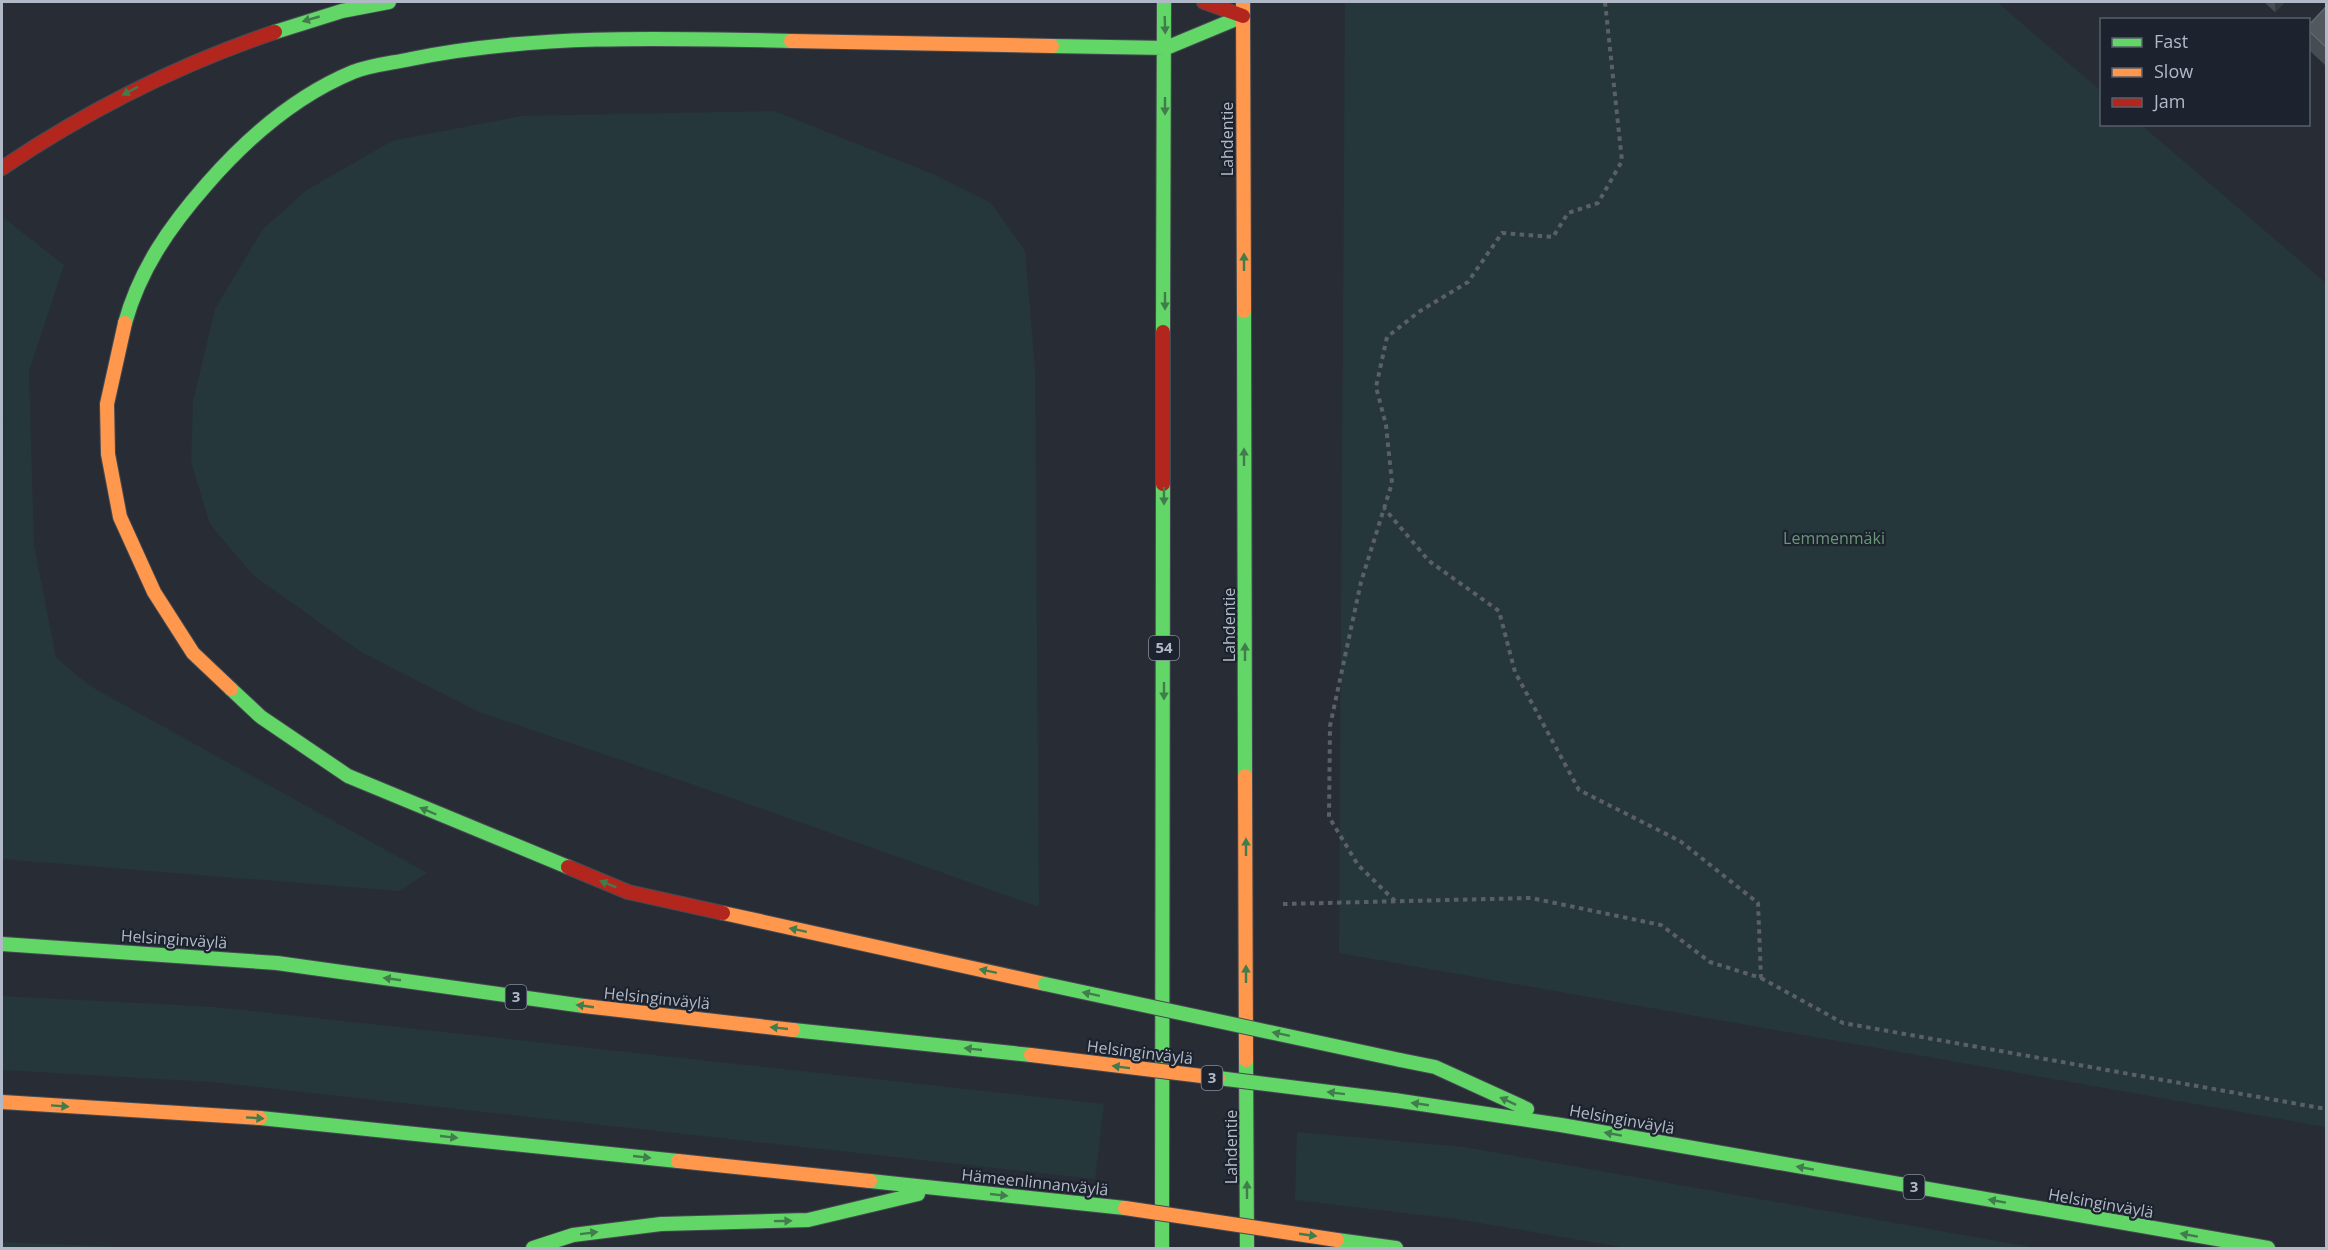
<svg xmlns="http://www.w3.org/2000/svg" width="2328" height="1250" font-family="'Open Sans',sans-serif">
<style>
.green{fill:#25373a}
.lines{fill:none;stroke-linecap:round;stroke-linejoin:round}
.fast-casing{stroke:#464a52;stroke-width:16}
.slow-casing{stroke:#464a52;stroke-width:16}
.jam-casing{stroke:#464a52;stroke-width:16}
.path{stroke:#5b6066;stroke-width:4;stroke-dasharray:4.5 4.5;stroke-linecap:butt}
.fast{stroke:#63d668;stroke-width:14}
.slow{stroke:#ff974d;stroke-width:14}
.jam{stroke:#b3261e;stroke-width:14}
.fast-bridge-casing{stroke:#454951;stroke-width:16;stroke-linecap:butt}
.slow-bridge-casing{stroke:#454951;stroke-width:16;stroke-linecap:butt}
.fast-bridge{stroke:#63d668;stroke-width:14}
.slow-bridge{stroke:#ff974d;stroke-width:14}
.wall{fill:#474c53}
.shaded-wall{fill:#363b42}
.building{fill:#53585f;stroke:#62676f;stroke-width:1.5}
.oneway{fill:#407c4c}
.labels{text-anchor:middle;stroke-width:4.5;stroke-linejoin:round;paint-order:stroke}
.shield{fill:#1c232f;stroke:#858c99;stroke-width:1.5}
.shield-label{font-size:15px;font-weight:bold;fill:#b2b9c6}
.street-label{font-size:16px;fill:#b2b9c6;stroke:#1c232f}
.park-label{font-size:16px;fill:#699775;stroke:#1c232f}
</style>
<rect width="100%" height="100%" fill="#282d35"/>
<path class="green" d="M 1345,2 L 1997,2 L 2101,91 L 2102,124 L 2141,125 L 2326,283 L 2326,1127 L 1339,953 Z
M 774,111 L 935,175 L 991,203 L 1025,251 L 1035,369 L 1039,907 L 709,790 L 479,712 L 361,652 L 252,574 L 210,524 L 191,462 L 193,402 L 215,309 L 263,229 L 307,190 L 392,141 L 522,116 Z
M 4,218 L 64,265 L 29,371 L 34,545 L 56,658 L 90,686 L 427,873 L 399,891 L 2,859 Z
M 2,996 L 214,1007 L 1104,1104 L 1095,1179 L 212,1082 L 2,1070 Z
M 1297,1132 L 1464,1147 L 2037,1248 L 1628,1248 L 1456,1219 L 1295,1200 Z
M 2,1242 L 146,1248 L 147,1248 L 2,1248 Z"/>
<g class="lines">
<g class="fast-casing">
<path id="fast" d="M 275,32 L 342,11 L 389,2
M 1052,46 L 1166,48 L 1243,16
M 1244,311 L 1245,776
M 125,323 C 140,269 170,226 207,184 C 248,137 295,96 353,72 C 371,65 393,63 411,59 C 531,34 668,38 791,41
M 1163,332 L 1164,2
M 231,689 L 261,717 L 348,776 L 568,867
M 2,944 L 277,963 L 584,1006
M 793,1030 L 1031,1055
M 1246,1060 L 1247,1248
M 1400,1060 L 1435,1067 L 1527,1109
M 1394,1100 L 1561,1125 L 2268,1248
M 260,1118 L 678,1161
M 870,1181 L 1125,1208
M 1337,1240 L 1396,1248
M 533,1248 L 573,1235 L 661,1224 L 808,1220 L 918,1194
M 1162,1248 L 1163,484"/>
</g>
<g class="slow-casing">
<path id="slow" d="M 1243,2 L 1244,311
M 791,41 L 1052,46
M 125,323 L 107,404 L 108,454 L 120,517 L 154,592 L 193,653 L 231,689
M 1245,776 L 1246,1060
M 723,913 L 1045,984
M 584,1006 L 793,1030
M 2,1102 L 260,1118
M 678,1161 L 870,1181"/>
</g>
<g class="jam-casing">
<path id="jam" d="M 1204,2 L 1243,16
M 2,168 C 87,111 177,65 275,32
M 1163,484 L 1163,332
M 568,867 L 628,892 L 723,913"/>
</g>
<path class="path" d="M 1395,901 L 1358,865 L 1329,817 L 1330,726 L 1361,582 L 1392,483 L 1386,425 L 1376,387 L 1387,337 L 1420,311 L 1468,282 L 1502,233 L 1553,237 L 1568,213 L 1598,203 L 1622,161 L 1605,2
M 1283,904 L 1531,898 L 1661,925 L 1710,962 L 1761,978 L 1758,903 L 1680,841 L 1579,790 L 1515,672 L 1499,611 L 1429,561 L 1384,508
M 1761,978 L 1843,1023 L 2326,1109"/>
<use href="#fast" class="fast"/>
<use href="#slow" class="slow"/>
<use href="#jam" class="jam"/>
<g class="fast-bridge-casing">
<path id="fast-bridge" d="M 1045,984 L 1400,1060
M 1218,1078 L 1394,1100"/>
</g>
<g class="slow-bridge-casing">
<path id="slow-bridge" d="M 1031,1055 L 1218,1078
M 1125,1208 L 1337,1240"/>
</g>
<use href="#fast-bridge" class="fast-bridge"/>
<use href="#slow-bridge" class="slow-bridge"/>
</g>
<path class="wall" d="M 2264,2 L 2285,2 L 2275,12 Z
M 2326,7 L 2326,66 L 2308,49 L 2308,26 Z"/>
<path class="shaded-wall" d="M 2275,2 L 2285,2 L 2275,12 Z"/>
<path class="building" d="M 2326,7 L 2326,47 L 2308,30 L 2308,26 Z"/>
<defs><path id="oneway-solid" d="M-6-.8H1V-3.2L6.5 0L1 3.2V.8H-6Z" transform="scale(1.5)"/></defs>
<g class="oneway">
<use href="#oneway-solid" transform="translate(311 19) rotate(164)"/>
<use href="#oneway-solid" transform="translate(1165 25) rotate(88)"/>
<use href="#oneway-solid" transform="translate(130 91) rotate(152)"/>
<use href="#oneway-solid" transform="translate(1165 106) rotate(90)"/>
<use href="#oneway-solid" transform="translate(1244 262) rotate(-90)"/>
<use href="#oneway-solid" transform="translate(1165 301) rotate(90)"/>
<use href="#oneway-solid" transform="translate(1244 457) rotate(-90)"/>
<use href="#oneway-solid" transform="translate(1164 496) rotate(90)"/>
<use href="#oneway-solid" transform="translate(1245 652) rotate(-90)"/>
<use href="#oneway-solid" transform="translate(1164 691) rotate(90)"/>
<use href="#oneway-solid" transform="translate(428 811) rotate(-157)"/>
<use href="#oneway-solid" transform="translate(1246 847) rotate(-90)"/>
<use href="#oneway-solid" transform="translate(608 884) rotate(-158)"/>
<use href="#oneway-solid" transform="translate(798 930) rotate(-168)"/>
<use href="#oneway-solid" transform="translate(988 971) rotate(-168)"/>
<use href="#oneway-solid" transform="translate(1246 974) rotate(-90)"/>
<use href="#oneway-solid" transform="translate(392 979) rotate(-172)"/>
<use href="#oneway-solid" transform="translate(1091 994) rotate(-168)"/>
<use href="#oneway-solid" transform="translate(585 1006) rotate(-172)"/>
<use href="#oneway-solid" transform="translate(779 1028) rotate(-174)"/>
<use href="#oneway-solid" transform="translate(1281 1034) rotate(-168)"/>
<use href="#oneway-solid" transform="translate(973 1049) rotate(-174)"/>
<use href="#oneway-solid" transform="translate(1121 1067) rotate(-173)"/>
<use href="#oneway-solid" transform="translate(1336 1093) rotate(-173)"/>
<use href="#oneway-solid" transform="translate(1508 1101) rotate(-155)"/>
<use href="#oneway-solid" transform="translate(1420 1104) rotate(-172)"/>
<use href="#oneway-solid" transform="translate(60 1106) rotate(4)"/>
<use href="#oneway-solid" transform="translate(255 1118) rotate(4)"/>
<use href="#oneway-solid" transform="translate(1613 1134) rotate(-170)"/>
<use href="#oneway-solid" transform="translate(449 1137) rotate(6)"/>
<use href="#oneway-solid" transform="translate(642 1157) rotate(6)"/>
<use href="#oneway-solid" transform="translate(1805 1168) rotate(-170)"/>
<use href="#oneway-solid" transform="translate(1247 1190) rotate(-90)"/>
<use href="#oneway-solid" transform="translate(999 1195) rotate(6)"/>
<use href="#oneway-solid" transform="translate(1997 1201) rotate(-170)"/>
<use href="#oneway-solid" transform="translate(783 1221) rotate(-1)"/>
<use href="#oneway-solid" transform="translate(589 1233) rotate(-7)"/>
<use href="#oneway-solid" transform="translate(1308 1235) rotate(8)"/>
<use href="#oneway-solid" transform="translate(2189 1235) rotate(-170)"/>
</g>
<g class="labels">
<g class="shield">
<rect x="1149" y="636" width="30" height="24" rx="4.5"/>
<rect x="505.5" y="985" width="21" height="24" rx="4.5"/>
<rect x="1201.5" y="1066" width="21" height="24" rx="4.5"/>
<rect x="1903.5" y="1175" width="21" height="24" rx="4.5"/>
</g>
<g class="shield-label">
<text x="1164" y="653">54</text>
<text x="516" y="1002">3</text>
<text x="1212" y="1083">3</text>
<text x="1914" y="1192">3</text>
</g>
<g class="street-label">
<text transform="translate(1227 139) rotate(-90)" y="6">Lahdentie</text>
<text transform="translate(1229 625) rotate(-90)" y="6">Lahdentie</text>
<text transform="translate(174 939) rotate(4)" y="6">Helsinginväylä</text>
<text transform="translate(657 998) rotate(6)" y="6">Helsinginväylä</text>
<text transform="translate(1140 1052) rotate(7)" y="6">Helsinginväylä</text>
<text transform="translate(1622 1119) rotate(10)" y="6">Helsinginväylä</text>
<text transform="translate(1231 1147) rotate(-90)" y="6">Lahdentie</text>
<text transform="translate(1035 1182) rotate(6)" y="6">Hämeenlinnanväylä</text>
<text transform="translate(2101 1203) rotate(10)" y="6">Helsinginväylä</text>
</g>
<g class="park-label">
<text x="1834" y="544">Lemmenmäki</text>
</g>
</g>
<rect width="2328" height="1250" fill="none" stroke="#b2b9c6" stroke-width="6"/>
<rect x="2100" y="18" width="210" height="108" fill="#1c232f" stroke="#585f6b" stroke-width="1.5"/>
<rect x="2112" y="38" width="30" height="9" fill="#63d668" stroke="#585f6b" stroke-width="1.5"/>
<text x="2154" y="48" font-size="18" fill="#b2b9c6">Fast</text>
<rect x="2112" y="68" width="30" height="9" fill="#ff974d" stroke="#585f6b" stroke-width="1.5"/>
<text x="2154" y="78" font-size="18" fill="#b2b9c6">Slow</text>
<rect x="2112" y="98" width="30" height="9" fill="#b3261e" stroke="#585f6b" stroke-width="1.5"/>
<text x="2154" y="108" font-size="18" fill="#b2b9c6">Jam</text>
</svg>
